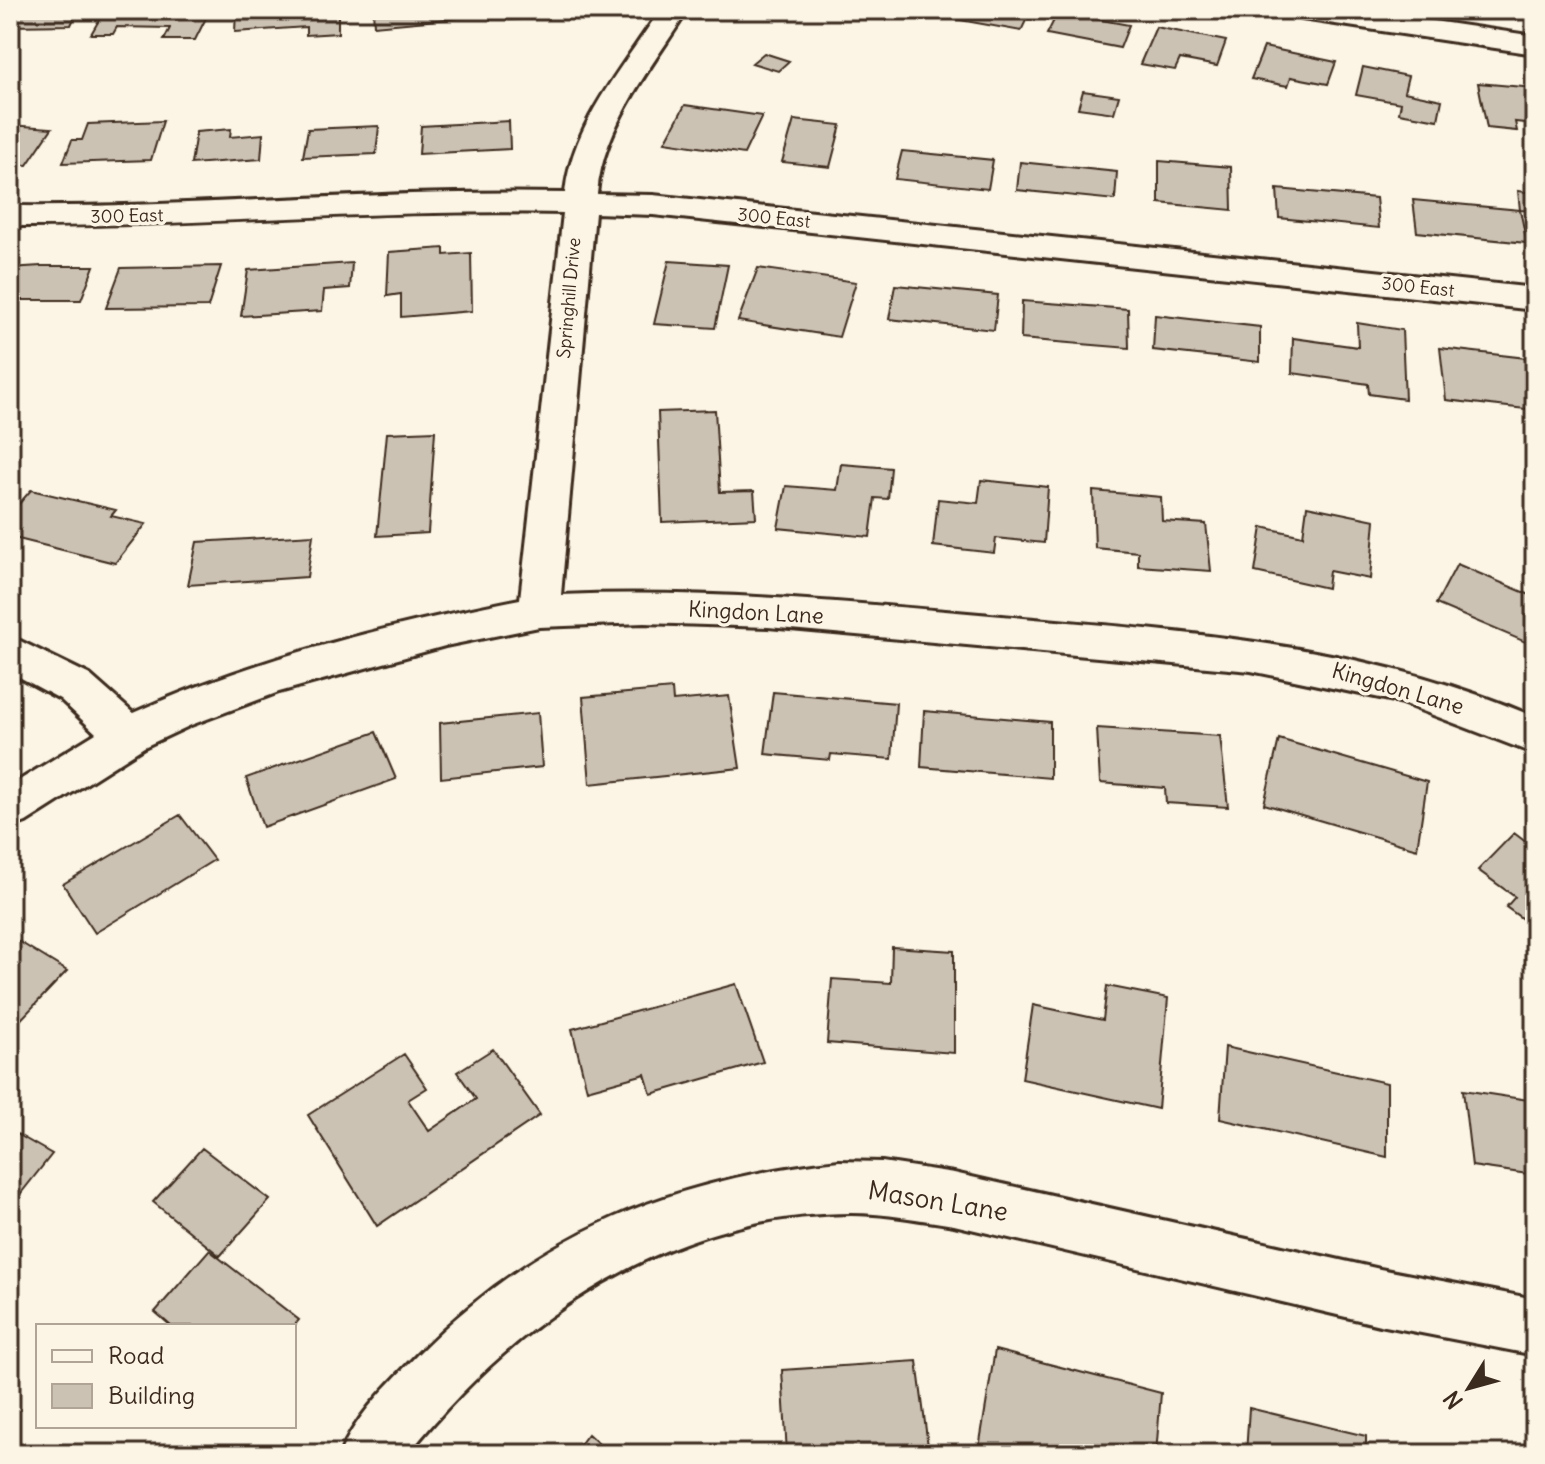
<svg xmlns="http://www.w3.org/2000/svg" width="1545" height="1464" font-family="Delius,sans-serif">
<style>
.building{fill:#ccc2b3;stroke:#3b2a1e;stroke-width:2}
.lines{fill:none;stroke-linecap:round;stroke-linejoin:round}
.minor-casing{stroke:#3b2a1e;stroke-width:6}
.minor{fill:#fcf5e5;fill-rule:evenodd}
.labels{text-anchor:middle;stroke-width:7;stroke-linejoin:round;paint-order:stroke}
.far-street-label{font-size:18px;fill:#3b2a1e;stroke:#fcf5e5}
.street-label{font-size:22px;fill:#3b2a1e;stroke:#fcf5e5}
.near-street-label{font-size:26px;fill:#3b2a1e;stroke:#fcf5e5}
</style>
<rect width="100%" height="100%" fill="#fcf5e5"/>
<filter id="ink" filterUnits="userSpaceOnUse"><feTurbulence type="fractalNoise" baseFrequency=".0125" numOctaves="2"/><feDisplacementMap in="SourceGraphic" scale="16" xChannelSelector="R" yChannelSelector="G"/><feConvolveMatrix kernelMatrix="1 2 1 2 8 2 1 2 1" color-interpolation-filters="sRGB"/></filter>
<g filter="url(#ink)">
<path class="building" d="M 10,10 L 78,10 L 71,25 L 10,26 Z
M 105,10 L 210,10 L 195,40 L 164,40 L 170,28 L 117,27 L 113,34 L 91,34 Z
M 236,10 L 338,10 L 338,33 L 306,35 L 306,27 L 235,32 Z
M 373,10 L 480,10 L 480,16 L 374,26 Z
M 508,10 L 605,10 L 606,13 L 509,20 Z
M 953,10 L 1031,10 L 1021,31 L 949,18 Z
M 1058,12 L 1129,25 L 1120,48 L 1047,34 Z
M 1156,27 L 1226,41 L 1217,66 L 1180,59 L 1175,70 L 1140,64 Z
M 1264,47 L 1336,62 L 1328,84 L 1291,77 L 1288,86 L 1251,79 Z
M 764,53 L 789,61 L 778,71 L 752,63 Z
M 1363,67 L 1408,76 L 1404,92 L 1442,100 L 1438,120 L 1399,113 L 1401,103 L 1356,95 Z
M 1478,83 L 1535,88 L 1535,124 L 1515,122 L 1517,131 L 1487,128 Z
M 1083,91 L 1119,96 L 1114,113 L 1078,108 Z
M 685,105 L 762,116 L 744,154 L 665,142 Z
M 794,120 L 841,125 L 830,167 L 782,162 Z
M 163,121 L 151,160 L 63,163 L 72,140 L 82,140 L 88,124 Z
M 509,121 L 510,149 L 419,154 L 421,126 Z
M 10,125 L 52,128 L 27,165 L 10,164 Z
M 379,126 L 376,154 L 303,157 L 308,129 Z
M 231,129 L 230,137 L 263,134 L 261,159 L 191,164 L 196,132 Z
M 902,151 L 993,160 L 988,189 L 895,179 Z
M 1159,161 L 1231,167 L 1232,210 L 1159,203 Z
M 1020,162 L 1117,172 L 1115,200 L 1017,190 Z
M 1277,189 L 1376,198 L 1379,228 L 1279,218 Z
M 1518,191 L 1535,193 L 1535,211 L 1520,210 Z
M 1413,200 L 1520,210 L 1527,243 L 1417,232 Z
M 444,248 L 444,255 L 471,253 L 472,311 L 401,317 L 401,294 L 387,296 L 389,252 Z
M 669,261 L 728,265 L 715,328 L 654,324 Z
M 352,263 L 350,288 L 324,290 L 322,311 L 241,316 L 248,270 Z
M 41,266 L 94,266 L 81,300 L 10,300 L 10,268 Z
M 221,266 L 208,307 L 106,308 L 121,268 Z
M 758,268 L 856,282 L 839,337 L 738,321 Z
M 895,285 L 998,295 L 994,330 L 889,319 Z
M 1022,301 L 1128,309 L 1129,348 L 1021,339 Z
M 1155,315 L 1260,327 L 1260,362 L 1153,350 Z
M 1357,323 L 1402,330 L 1405,399 L 1369,394 L 1368,384 L 1292,373 L 1293,338 L 1358,347 Z
M 1440,348 L 1526,358 L 1535,410 L 1446,400 Z
M 715,410 L 720,492 L 754,491 L 756,518 L 662,522 L 658,412 Z
M 435,431 L 428,533 L 377,536 L 387,433 Z
M 841,464 L 891,468 L 888,499 L 875,498 L 870,537 L 778,528 L 786,486 L 837,490 Z
M 981,480 L 1048,487 L 1044,543 L 996,538 L 994,553 L 933,546 L 938,499 L 978,503 Z
M 31,490 L 116,510 L 111,516 L 146,524 L 115,563 L 10,537 L 10,514 Z
M 1093,491 L 1161,497 L 1162,521 L 1206,524 L 1211,571 L 1138,566 L 1138,552 L 1095,548 Z
M 1307,506 L 1375,520 L 1370,579 L 1329,571 L 1327,588 L 1255,572 L 1262,527 L 1303,536 Z
M 313,535 L 307,577 L 188,585 L 197,542 Z
M 1457,564 L 1535,597 L 1535,646 L 1436,604 Z
M 672,689 L 673,701 L 729,696 L 740,768 L 590,784 L 583,697 Z
M 773,692 L 896,703 L 892,759 L 831,754 L 830,760 L 765,754 Z
M 924,711 L 1050,722 L 1050,778 L 921,767 Z
M 538,713 L 542,767 L 441,778 L 440,723 Z
M 1097,728 L 1220,736 L 1228,807 L 1166,803 L 1165,788 L 1100,783 Z
M 376,732 L 396,779 L 263,827 L 246,778 Z
M 1279,739 L 1427,782 L 1417,849 L 1264,804 Z
M 180,815 L 214,860 L 95,933 L 63,884 Z
M 1514,833 L 1535,849 L 1535,928 L 1506,907 L 1515,897 L 1478,870 Z
M 10,936 L 67,971 L 10,1031 Z
M 892,947 L 954,951 L 954,1053 L 827,1043 L 832,979 L 891,983 Z
M 736,984 L 763,1062 L 651,1094 L 645,1074 L 587,1090 L 572,1029 Z
M 1107,986 L 1168,998 L 1158,1109 L 1022,1079 L 1033,1005 L 1103,1020 Z
M 1225,1047 L 1387,1083 L 1387,1157 L 1220,1119 Z
M 493,1049 L 540,1115 L 377,1226 L 308,1115 L 404,1054 L 427,1088 L 408,1100 L 429,1131 L 476,1099 L 457,1072 Z
M 1463,1090 L 1535,1101 L 1535,1175 L 1472,1166 Z
M 10,1130 L 52,1154 L 10,1207 Z
M 202,1148 L 270,1200 L 220,1256 L 153,1202 Z
M 209,1250 L 299,1320 L 294,1326 L 171,1326 L 155,1312 Z
M 995,1350 L 1161,1393 L 1156,1454 L 1001,1454 L 979,1448 Z
M 917,1361 L 929,1454 L 787,1454 L 782,1370 Z
M 1249,1408 L 1366,1436 L 1366,1454 L 1246,1454 Z
M 588,1434 L 610,1454 L 573,1454 Z"/>
<g class="lines">
<g class="minor-casing">
<path id="minor" d="M 660,10 L 688,10 C 652,67 603,125 597,194 L 653,195 L 1535,288 L 1535,310 L 653,215 L 595,213 L 561,595 C 709,589 855,603 1002,616 C 1190,633 1359,642 1535,717 L 1535,754 L 1399,702 L 1251,671 L 768,627 L 644,623 L 539,627 L 445,646 L 279,692 L 191,725 L 144,747 L 26,822 L 10,828 L 10,786 L 96,733 L 60,699 L 10,672 L 10,636 L 90,675 L 133,713 C 255,658 389,625 520,599 L 563,213 C 378,208 194,227 10,226 L 10,206 C 195,208 380,189 565,193 C 572,124 623,67 660,10 Z
M 1288,10 L 1359,10 L 1535,36 L 1535,54 L 1302,19 L 1292,16 Z
M 839,1161 L 882,1162 L 954,1173 L 1380,1269 L 1535,1299 L 1535,1355 L 1380,1325 L 954,1225 C 920,1220 886,1213 851,1213 C 671,1213 517,1317 408,1454 L 340,1454 C 356,1415 389,1384 418,1354 C 538,1233 672,1179 839,1161 Z"/>
</g>
<use href="#minor" class="minor"/>
</g>
</g>
<g class="labels">
<g class="far-street-label">
<text transform="translate(127 216) rotate(-1)" y="6">300 East</text>
<text transform="translate(774 218) rotate(6)" y="6">300 East</text>
<text transform="translate(1418 287) rotate(6)" y="6">300 East</text>
<text transform="translate(569 298) rotate(-85)" y="6">Springhill Drive</text>
</g>
<g class="street-label">
<text transform="translate(756 612) rotate(3)" y="8">Kingdon Lane</text>
<text transform="translate(1398 688) rotate(16)" y="8">Kingdon Lane</text>
</g>
<g class="near-street-label">
<text transform="translate(938 1201) rotate(9)" y="9">Mason Lane</text>
</g>
</g>
<rect width="1545" height="1464" fill="none" stroke="#fcf5e5" stroke-width="40"/>
<rect x="20" y="20" width="1505" height="1424" fill="none" stroke="#3b2a1e" stroke-width="3" filter="url(#ink)"/>
<rect x="36" y="1324" width="260" height="104" fill="#fcf5e5" stroke="#afa495" stroke-width="2"/>
<rect x="52" y="1350" width="40" height="12" fill="#fcf5e5" stroke="#afa495" stroke-width="2"/>
<text x="108" y="1364" font-size="24" fill="#3b2a1e">Road</text>
<rect x="52" y="1384" width="40" height="24" fill="#ccc2b3" stroke="#afa495" stroke-width="2"/>
<text x="108" y="1404" font-size="24" fill="#3b2a1e">Building</text>
<g transform="translate(1469 1388) rotate(233)" stroke="#fcf5e5" stroke-width="6" paint-order="stroke">
<path d="M0-6L14 30L0 20L-14 30Z" fill="#3b2a1e"/>
<text y="-12" font-size="22" font-weight="bold" text-anchor="middle" fill="#3b2a1e">N</text>
</g>
</svg>
